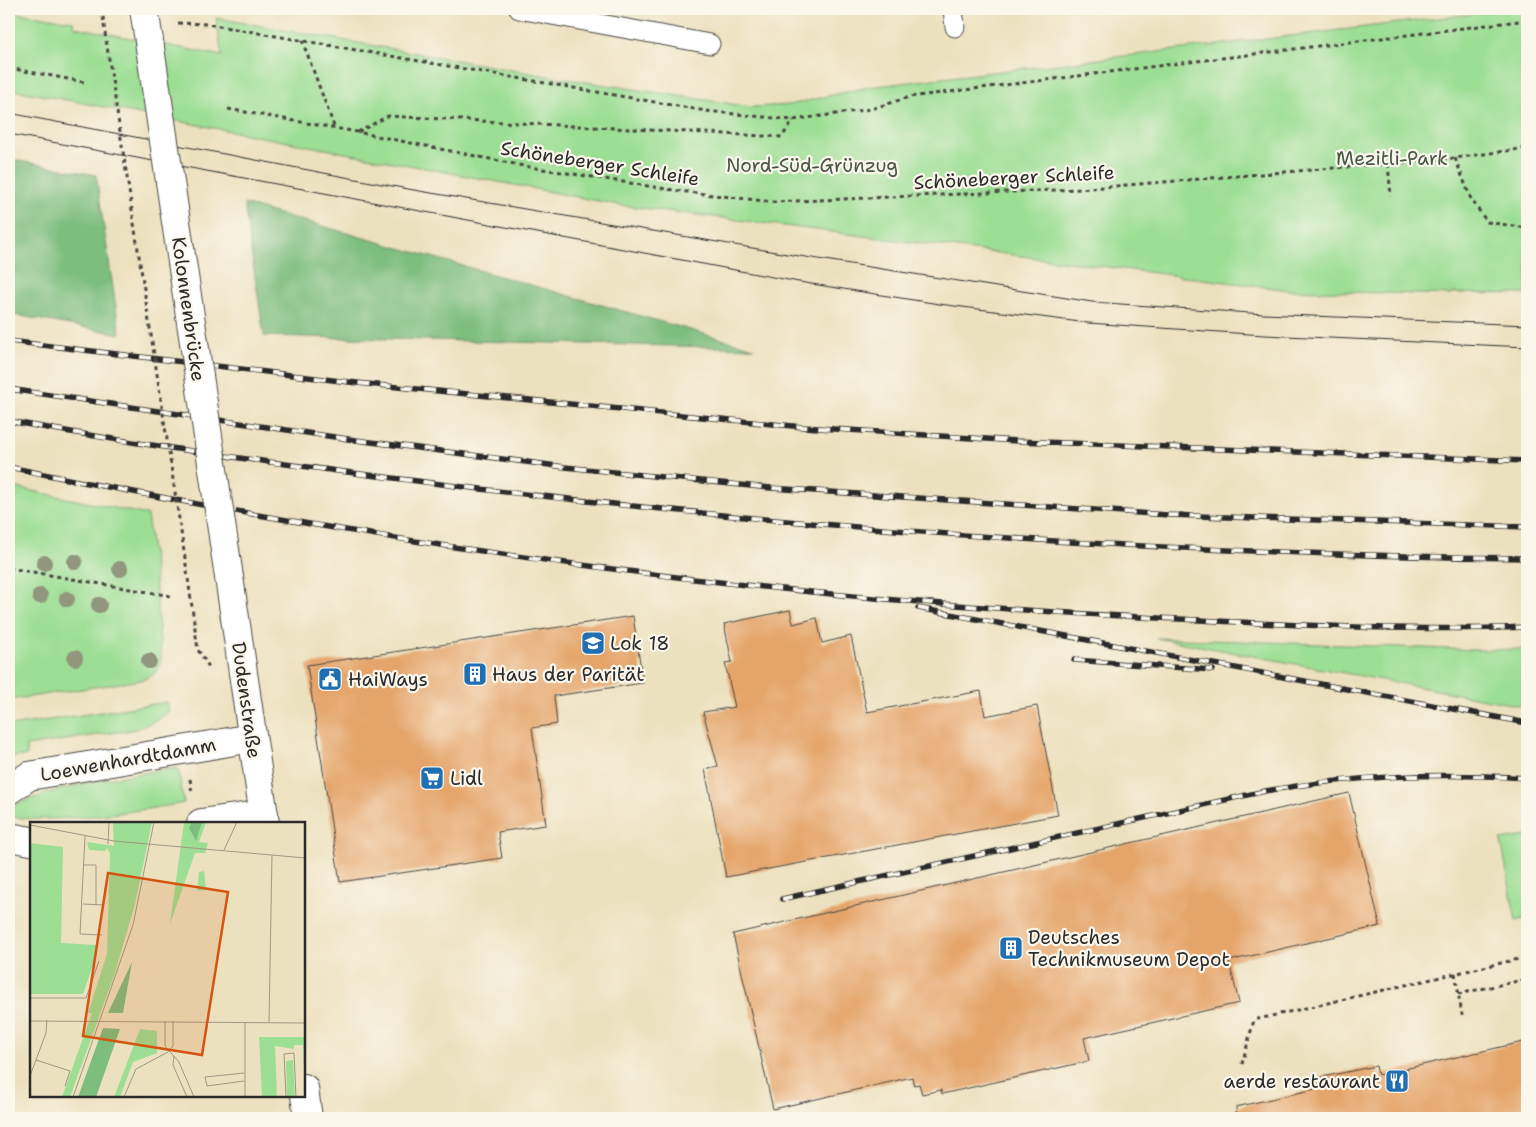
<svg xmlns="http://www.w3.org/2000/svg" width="1536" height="1127" font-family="'Shantell Sans',sans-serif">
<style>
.green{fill:#9cde94;stroke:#648460}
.forest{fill:#7dbd7e;stroke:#547454}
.building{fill:#e5a469}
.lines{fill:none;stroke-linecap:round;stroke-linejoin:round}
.lane-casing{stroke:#484641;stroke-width:21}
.street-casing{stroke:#484641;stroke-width:30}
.secondary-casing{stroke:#484641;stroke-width:30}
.path{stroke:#484641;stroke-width:3;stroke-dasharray:4 4;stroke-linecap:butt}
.lane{stroke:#fff;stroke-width:19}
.street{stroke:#fff;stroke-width:28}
.secondary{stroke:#fff;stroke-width:28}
.tram{stroke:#2b2b2b;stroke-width:1}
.rail-casing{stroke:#2b2b2b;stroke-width:5.5}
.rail{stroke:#fbf7ec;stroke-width:4;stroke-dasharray:11;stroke-linecap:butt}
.secondary-bridge-casing{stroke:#484641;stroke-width:30;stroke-linecap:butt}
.path-bridge{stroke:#484641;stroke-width:3;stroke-dasharray:4 4;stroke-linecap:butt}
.secondary-bridge{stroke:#fff;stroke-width:28}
.tree{fill:#91967b}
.labels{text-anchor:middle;stroke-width:4.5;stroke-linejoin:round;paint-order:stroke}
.park-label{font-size:19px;fill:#475845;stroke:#fbf7ec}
.street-label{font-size:19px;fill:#2b2b2b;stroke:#fbf7ec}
.poi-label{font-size:19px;fill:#2b2b2b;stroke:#fbf7ec;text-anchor:start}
.inset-road{fill:none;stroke:#9f9883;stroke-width:1}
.view{fill:#d5540f;fill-opacity:0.15;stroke:#d5540f;stroke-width:2.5}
.inset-edge{fill:none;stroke:#2b2b2b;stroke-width:2.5}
</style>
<rect width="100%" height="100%" fill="#fbf7ec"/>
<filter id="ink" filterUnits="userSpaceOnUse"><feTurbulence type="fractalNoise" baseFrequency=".02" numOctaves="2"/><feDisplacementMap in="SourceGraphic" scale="10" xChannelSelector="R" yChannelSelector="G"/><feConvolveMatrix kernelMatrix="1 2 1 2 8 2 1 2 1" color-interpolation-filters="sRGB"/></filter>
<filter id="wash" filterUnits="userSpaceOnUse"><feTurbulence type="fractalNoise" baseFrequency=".0096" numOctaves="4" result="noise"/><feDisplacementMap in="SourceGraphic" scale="20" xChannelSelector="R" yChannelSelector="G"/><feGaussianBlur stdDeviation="1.12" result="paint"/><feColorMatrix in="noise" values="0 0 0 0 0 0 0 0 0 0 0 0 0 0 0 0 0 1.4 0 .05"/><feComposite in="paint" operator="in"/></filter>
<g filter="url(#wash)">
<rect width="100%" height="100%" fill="#ece1be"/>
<path class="green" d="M 1514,9 L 1527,9 L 1527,294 L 1452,293 L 1451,295 L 1289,290 L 619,205 L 9,89 L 9,12 L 73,21 L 75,27 L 222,56 L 216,18 L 541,75 L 752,107 L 789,105 L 868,87 Z
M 9,486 L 147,515 L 154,566 L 161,656 C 161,670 154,676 141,680 L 9,700 Z
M 1156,638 L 1479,650 L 1527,649 L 1527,707 Z
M 167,702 L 169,711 L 159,719 L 137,729 L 26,746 L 27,756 L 9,757 L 9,726 Z
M 178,768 L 184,803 C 150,809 36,827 9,815 L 10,807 C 64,784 120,776 178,768 Z
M 1527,836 L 1527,918 L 1516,921 L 1501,840 Z"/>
<path class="forest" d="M 9,159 L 96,175 L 120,334 L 9,314 Z
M 244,204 L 754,348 L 264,336 Z"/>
<g id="blocks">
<path class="building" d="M 790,610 L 793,624 L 817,618 L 822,643 L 851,636 L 867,712 L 981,691 L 985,716 L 1037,706 L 1058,815 L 726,877 L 705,769 L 718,766 L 703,712 L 735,707 L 725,663 L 732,662 L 724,624 Z
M 633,616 L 643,683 L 554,696 L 557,724 L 532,728 L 546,825 L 498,832 L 502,858 L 340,882 L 307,665 Z
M 1349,793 L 1380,926 L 1229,961 L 1239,1003 L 1084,1038 L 1089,1061 L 942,1094 L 941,1090 L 922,1094 L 919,1084 L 914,1085 L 912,1077 L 773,1109 L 733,934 Z
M 1527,1041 L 1527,1118 L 1237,1118 L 1236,1107 L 1315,1089 L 1312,1079 L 1376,1066 L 1378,1075 Z"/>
</g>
</g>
<g filter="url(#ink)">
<use href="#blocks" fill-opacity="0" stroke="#484641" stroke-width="1"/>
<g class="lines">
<g class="lane-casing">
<path id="lane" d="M 519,9 L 710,44
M 953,9 L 955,27"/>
</g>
<g class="street-casing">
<path id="street" d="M 9,790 L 29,776 L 252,738
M 201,823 L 264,814
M 9,837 L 31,841"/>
</g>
<g class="secondary-casing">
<path id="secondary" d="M 144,9 L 149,41
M 229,577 L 265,823
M 304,1088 L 308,1118"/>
</g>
<path class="path" d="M 102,9 L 105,33
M 178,23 L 207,24 L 706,111 L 793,120 L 871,109 L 909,97 L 1527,20
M 302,40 L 335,129
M 9,68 L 84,82
M 228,109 L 357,132 L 524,166 L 679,191 L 773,202 L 1079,189 L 1455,158 L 1527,148
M 358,132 L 388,116 L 782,137 L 793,120
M 1455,158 L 1471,199 L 1487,222 L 1527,228
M 1388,164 L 1391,196
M 9,568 L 171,596
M 187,571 L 198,650 L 209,667
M 190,779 L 192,793
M 1455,973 L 1462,1015
M 1458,994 L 1527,979
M 1242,1064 L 1254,1020 L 1527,957"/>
<use href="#lane" class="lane"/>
<use href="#street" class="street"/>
<use href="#secondary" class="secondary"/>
<path class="tram" d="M 9,113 L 408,189 L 793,255 L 1092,302 L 1264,314 L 1527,325
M 9,134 L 799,282 L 939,304 L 1088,323 L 1264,335 L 1527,347"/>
<g class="rail-casing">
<path id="rail" d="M 9,341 L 357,383 L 803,427 L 1017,441 L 1527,461
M 9,389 L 348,439 L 565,467 L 771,488 L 1168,515 L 1527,527
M 9,421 C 159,449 312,468 464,487 C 817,530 1172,554 1527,558
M 9,467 C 388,546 772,599 1158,618 C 1281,624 1404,632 1527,627
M 918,608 L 1527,723
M 1074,660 L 1213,670
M 782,899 L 1265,791 C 1355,775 1436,773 1527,778"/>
</g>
<use href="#rail" class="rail"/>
<g class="secondary-bridge-casing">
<path id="secondary-bridge" d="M 149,41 L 229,577"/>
</g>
<path class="path-bridge" d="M 105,33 L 187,571"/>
<use href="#secondary-bridge" class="secondary-bridge"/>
</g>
<g class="tree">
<circle cx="75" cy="562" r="8"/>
<circle cx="44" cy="563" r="8"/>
<circle cx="120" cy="569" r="8"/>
<circle cx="40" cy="596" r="8"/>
<circle cx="67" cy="599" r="8"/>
<circle cx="99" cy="605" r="8"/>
<circle cx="75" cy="658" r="8"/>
<circle cx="149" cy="661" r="8"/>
</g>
</g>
<defs>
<g id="school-square" transform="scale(1.25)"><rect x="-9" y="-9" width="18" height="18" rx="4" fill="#1f6fb2" stroke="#fbf7ec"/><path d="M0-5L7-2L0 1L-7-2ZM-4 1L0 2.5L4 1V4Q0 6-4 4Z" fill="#fff"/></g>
<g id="building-square" transform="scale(1.25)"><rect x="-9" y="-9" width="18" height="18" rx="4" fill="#1f6fb2" stroke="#fbf7ec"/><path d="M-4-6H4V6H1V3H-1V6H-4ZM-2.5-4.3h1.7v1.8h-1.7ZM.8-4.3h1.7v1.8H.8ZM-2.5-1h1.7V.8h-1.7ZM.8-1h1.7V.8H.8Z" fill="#fff"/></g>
<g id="civic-square" transform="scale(1.25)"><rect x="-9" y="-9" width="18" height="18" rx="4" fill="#1f6fb2" stroke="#fbf7ec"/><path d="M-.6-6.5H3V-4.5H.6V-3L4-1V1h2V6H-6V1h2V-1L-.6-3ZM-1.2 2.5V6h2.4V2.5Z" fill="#fff"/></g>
<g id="supermarket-square" transform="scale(1.25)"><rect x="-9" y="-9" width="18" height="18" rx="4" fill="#1f6fb2" stroke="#fbf7ec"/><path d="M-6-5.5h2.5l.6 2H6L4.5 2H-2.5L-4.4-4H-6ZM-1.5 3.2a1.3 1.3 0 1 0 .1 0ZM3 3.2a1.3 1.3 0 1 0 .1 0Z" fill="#fff"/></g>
<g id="restaurant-square" transform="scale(1.25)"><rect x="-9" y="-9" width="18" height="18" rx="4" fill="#1f6fb2" stroke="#fbf7ec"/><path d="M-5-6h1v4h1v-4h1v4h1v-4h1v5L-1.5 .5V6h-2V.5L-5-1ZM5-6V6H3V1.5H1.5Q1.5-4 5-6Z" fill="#fff"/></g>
</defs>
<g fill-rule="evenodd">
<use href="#school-square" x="593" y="643"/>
<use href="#building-square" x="475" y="674"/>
<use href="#civic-square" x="330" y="679"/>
<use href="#supermarket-square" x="432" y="778"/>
<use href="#building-square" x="1011" y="948"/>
<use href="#restaurant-square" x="1397" y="1081"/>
</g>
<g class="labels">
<g class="park-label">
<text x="1392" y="165">Mezitli-Park</text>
<text x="812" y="172">Nord-Süd-Grünzug</text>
</g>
<g class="street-label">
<text transform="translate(600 163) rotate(9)" y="7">Schöneberger Schleife</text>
<text transform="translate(1014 177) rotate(-3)" y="7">Schöneberger Schleife</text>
<text transform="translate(189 309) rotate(82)" y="7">Kolonnenbrücke</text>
<text transform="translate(247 700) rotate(82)" y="7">Dudenstraße</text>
<text transform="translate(128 759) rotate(-10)" y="7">Loewenhardtdamm</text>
</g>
<g class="poi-label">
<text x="610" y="650">Lok 18</text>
<text x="492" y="681">Haus der Parität</text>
<text x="348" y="686">HaiWays</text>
<text x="450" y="785">Lidl</text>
<text x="1028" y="944">Deutsches<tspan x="1028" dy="22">Technikmuseum Depot</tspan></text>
<text x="1380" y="1088" text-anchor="end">aerde restaurant</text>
</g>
</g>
<g transform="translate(30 822)">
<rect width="275" height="275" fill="#ece1be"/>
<path d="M 83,0 L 122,0 L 105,82 L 85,151 L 40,275 L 32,275 L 62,191 L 58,191 L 77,132 L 80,31 L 77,26 L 75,29 L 59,28 L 57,20 L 84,24 ZM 154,0 L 176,0 L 169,20 L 178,21 L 175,31 L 165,31 L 140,102 ZM 0,21 L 33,25 L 31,121 L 66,123 L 65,137 L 53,172 L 0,172 ZM 174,49 L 176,68 L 167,69 L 169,50 ZM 110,207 L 127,209 L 127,231 L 103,240 L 90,275 L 84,275 ZM 229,215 L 275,215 L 275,273 L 273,223 L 264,223 L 264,227 L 245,224 L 247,275 L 232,275 ZM 263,238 L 265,275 L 257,275 L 256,239 Z" fill="#9cde94"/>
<path d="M 162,0 L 172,0 L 166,19 L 159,6 ZM 102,140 L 93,191 L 78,191 ZM 73,206 L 90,207 L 66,275 L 48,275 Z" fill="#7dbd7e"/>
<path class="inset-road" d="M 0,3 L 84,19 L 275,36M 55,14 L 50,112 L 72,113M 78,22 L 79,0M 194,28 L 207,0M 54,43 L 66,43 L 66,83M 53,82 L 74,83M 0,176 L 56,176 L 69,139M 0,199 L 275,201M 135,199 L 135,224 L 149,240 L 164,275M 215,200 L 215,275M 239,200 L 242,33M 138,230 L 143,224 L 143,199M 144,234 L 143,243 L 157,275M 6,238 L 40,249 L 35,264M 214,251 L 175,255 L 177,264 L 214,259M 0,254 L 16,211 L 17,198M 43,275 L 103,103 L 124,0M 94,275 L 106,247 L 138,230M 256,275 L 254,232 L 264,231 L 266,275"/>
<path class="view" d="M 78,51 L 198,70 L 172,233 L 53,214 Z"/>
<rect width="275" height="275" class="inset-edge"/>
</g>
<rect width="1536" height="1127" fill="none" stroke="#fbf7ec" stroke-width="30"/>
</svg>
